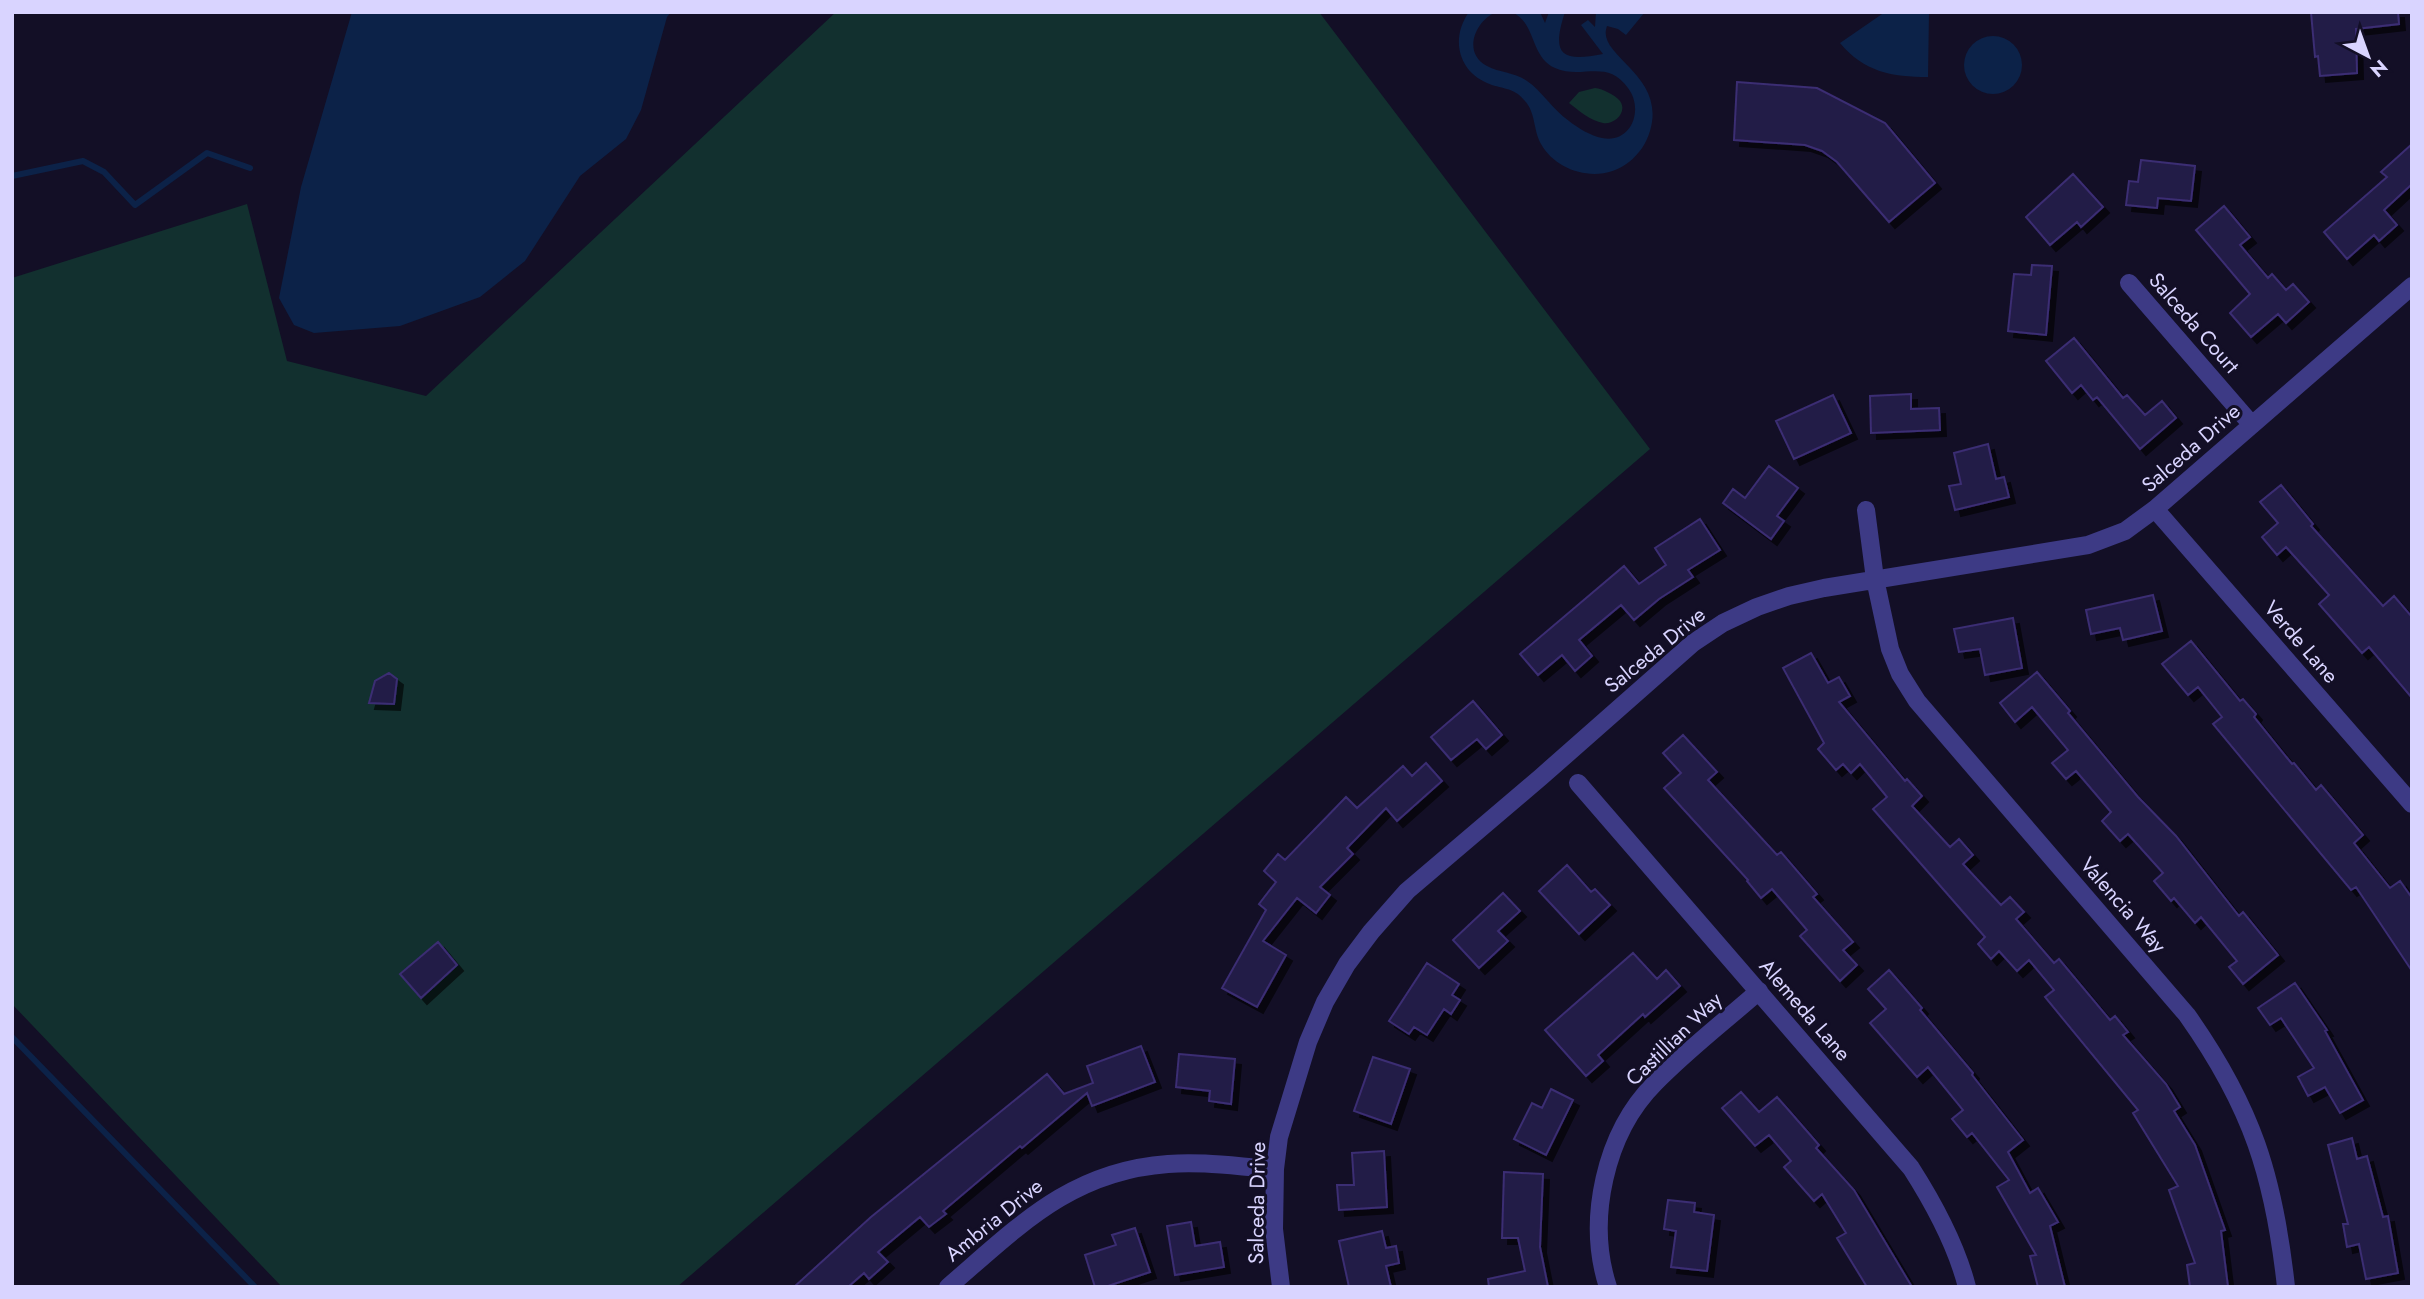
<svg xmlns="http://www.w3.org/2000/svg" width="2424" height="1299" font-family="Jost,sans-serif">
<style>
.green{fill:#12302f}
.water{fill:#0c2248}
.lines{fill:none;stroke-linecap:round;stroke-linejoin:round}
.stream{stroke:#0c2248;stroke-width:6}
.building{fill:#241b47;stroke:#3b2d73;stroke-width:2;filter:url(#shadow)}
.street{stroke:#3d3a85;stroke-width:18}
.labels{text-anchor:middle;stroke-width:6;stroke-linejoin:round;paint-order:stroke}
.street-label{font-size:21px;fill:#d9d4ff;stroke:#130f26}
</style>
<defs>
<filter id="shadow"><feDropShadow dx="6" dy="6" stdDeviation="0" flood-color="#0009"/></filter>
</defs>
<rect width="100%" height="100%" fill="#130f26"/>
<path class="green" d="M 836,12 L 1319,12 L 1650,449 L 677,1287 L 282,1287 L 12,1004 L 12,278 L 247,204 L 287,361 L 426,396 Z
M 1595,88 C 1603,89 1615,95 1620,101 C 1628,112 1614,125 1603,123 C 1591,121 1578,110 1569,103 L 1579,92 Z"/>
<path class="water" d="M 352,12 L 671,12 L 667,17 L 641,110 L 626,139 L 580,176 L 525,261 L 480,297 L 400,326 L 314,333 L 294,325 L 279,298 L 301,187 Z
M 1469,12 L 1496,12 C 1475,21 1462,53 1487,66 C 1500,73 1514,72 1527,81 C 1542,91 1552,109 1569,121 C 1578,128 1591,136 1602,138 C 1632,144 1644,109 1628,88 C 1607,58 1582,80 1555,68 C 1529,56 1537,22 1511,12 L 1540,12 L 1545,23 L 1549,12 L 1565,12 C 1551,55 1561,62 1603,54 L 1581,25 L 1588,20 L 1595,27 L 1596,12 L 1645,12 L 1626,35 L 1618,29 L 1607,26 C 1595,56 1667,74 1650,131 C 1646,144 1639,154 1629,162 C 1602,184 1558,174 1541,144 C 1533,130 1536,112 1524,100 C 1514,87 1500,89 1487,83 C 1457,70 1451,37 1469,12 Z
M 1885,12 L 1929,12 L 1928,77 C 1892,77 1864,72 1840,43 Z
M1964 65a29 29 0 1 1 58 0a29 29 0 1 1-58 0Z"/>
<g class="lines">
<path class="stream" d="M 12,176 L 83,161 L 104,172 L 135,205 L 207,153 L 250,168
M 12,1037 L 255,1287"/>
</g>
<path class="building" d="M 2311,12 L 2398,12 L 2399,24 L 2356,29 L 2357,73 L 2320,76 L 2318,56 L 2315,57 Z
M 1737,82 L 1817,88 L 1885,123 L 1935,183 L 1889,222 L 1837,162 L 1822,151 L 1805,145 L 1734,140 Z
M 2412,144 L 2412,184 L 2384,210 L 2397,225 L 2379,241 L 2374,235 L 2347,259 L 2324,232 L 2387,177 L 2381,172 Z
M 2141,160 L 2195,166 L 2191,201 L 2158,198 L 2157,208 L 2126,205 L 2129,181 L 2138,182 Z
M 2073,174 L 2103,207 L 2081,227 L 2077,222 L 2050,245 L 2026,217 Z
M 2224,206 L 2250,237 L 2240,245 L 2268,278 L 2272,274 L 2286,290 L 2293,284 L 2309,302 L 2286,323 L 2278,314 L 2251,337 L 2230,313 L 2250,294 L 2196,230 Z
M 2032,265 L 2052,266 L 2046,335 L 2008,331 L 2014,274 L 2031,275 Z
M 2074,338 L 2123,398 L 2127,395 L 2145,415 L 2162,401 L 2176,418 L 2140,449 L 2097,397 L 2093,400 L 2081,385 L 2072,393 L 2046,361 Z
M 1911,394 L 1911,409 L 1939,408 L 1940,430 L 1871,433 L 1870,396 Z
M 1833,395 L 1851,433 L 1794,459 L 1776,421 Z
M 1988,444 L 1996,479 L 2004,477 L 2009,497 L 1955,510 L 1949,486 L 1961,484 L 1954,453 Z
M 1769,466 L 1798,488 L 1777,516 L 1784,521 L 1771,539 L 1723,503 L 1733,489 L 1745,498 Z
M 2281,485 L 2313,524 L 2311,526 L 2383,606 L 2394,596 L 2412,617 L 2412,698 L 2369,647 L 2362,653 L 2319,604 L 2329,595 L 2286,547 L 2277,555 L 2262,537 L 2278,523 L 2260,502 Z
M 1700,519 L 1720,550 L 1688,570 L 1693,577 L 1659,599 L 1634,620 L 1621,605 L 1579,640 L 1592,656 L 1575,671 L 1562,655 L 1538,675 L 1520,654 L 1624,566 L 1639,584 L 1666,565 L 1655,548 Z
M 2153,595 L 2162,631 L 2123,640 L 2120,628 L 2091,634 L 2086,610 Z
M 2013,618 L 2022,668 L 1985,675 L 1980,649 L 1959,652 L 1954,629 Z
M 2191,641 L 2240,701 L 2243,699 L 2256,714 L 2254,717 L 2292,764 L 2294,763 L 2316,790 L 2321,785 L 2363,835 L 2354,843 L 2390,888 L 2400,881 L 2412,898 L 2412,971 L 2356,887 L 2351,890 L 2213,724 L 2222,717 L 2198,687 L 2188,695 L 2162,664 Z
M 1811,653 L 1828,683 L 1839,677 L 1850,696 L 1839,702 L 1905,781 L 1907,779 L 1922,796 L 1912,806 L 1950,847 L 1959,839 L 1973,855 L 1963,864 L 2001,905 L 2010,897 L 2024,912 L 2016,919 L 2054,963 L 2059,959 L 2110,1020 L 2115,1016 L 2128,1032 L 2123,1035 L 2166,1084 L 2180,1107 L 2174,1111 L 2195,1145 L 2225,1230 L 2221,1231 L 2228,1287 L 2190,1287 L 2187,1265 L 2195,1263 L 2169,1190 L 2178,1186 L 2133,1113 L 2138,1110 L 2045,997 L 2054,990 L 2029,960 L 2017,971 L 1999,951 L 1991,959 L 1978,944 L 1985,937 L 1873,809 L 1887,797 L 1860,764 L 1851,773 L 1843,764 L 1836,770 L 1818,749 L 1824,743 L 1783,668 Z
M 2037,672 L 2070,711 L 2068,713 L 2138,797 L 2176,836 L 2239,916 L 2243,912 L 2278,955 L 2243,984 L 2229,967 L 2237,961 L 2201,917 L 2195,923 L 2174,898 L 2171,901 L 2154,881 L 2163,873 L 2128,834 L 2120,841 L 2102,821 L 2111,812 L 2076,771 L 2066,779 L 2052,763 L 2068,750 L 2032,707 L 2015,722 L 2000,703 Z
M 389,673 L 397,679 L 394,704 L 369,703 L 375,681 Z
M 1473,701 L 1502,735 L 1486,749 L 1477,739 L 1451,760 L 1431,737 Z
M 1683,735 L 1717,772 L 1708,780 L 1777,855 L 1781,852 L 1817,894 L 1813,897 L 1853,942 L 1843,950 L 1857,965 L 1840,981 L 1800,936 L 1807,930 L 1772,889 L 1761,898 L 1747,881 L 1748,880 L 1664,788 L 1681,773 L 1663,753 Z
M 1426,763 L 1442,781 L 1397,821 L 1386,808 L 1347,848 L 1353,854 L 1320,887 L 1330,895 L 1316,913 L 1297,898 L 1263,941 L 1286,955 L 1257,1007 L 1222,988 L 1266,910 L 1259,904 L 1276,882 L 1264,871 L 1278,854 L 1285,860 L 1346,797 L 1357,808 L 1403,766 L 1412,776 Z
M 1567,865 L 1591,892 L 1595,889 L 1610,905 L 1579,934 L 1539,891 Z
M 1503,893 L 1520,911 L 1498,931 L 1508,941 L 1479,968 L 1453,940 Z
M 438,942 L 457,965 L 421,998 L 400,974 Z
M 1633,953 L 1657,979 L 1666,970 L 1680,986 L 1645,1017 L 1643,1014 L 1598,1055 L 1603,1061 L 1586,1076 L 1545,1030 Z
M 1427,963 L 1459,984 L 1452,995 L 1460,1000 L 1451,1014 L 1444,1009 L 1427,1035 L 1414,1027 L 1409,1034 L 1389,1021 Z
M 1889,970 L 1922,1008 L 1920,1010 L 1973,1073 L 1972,1075 L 2023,1140 L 2008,1152 L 2030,1193 L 2038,1188 L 2058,1222 L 2050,1226 L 2065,1287 L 2038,1287 L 2030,1256 L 2036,1255 L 1997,1187 L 2009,1180 L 1972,1133 L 1967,1137 L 1952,1119 L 1963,1110 L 1928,1067 L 1917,1077 L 1870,1023 L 1886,1009 L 1868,989 Z
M 2295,983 L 2327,1030 L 2325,1031 L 2363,1100 L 2340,1113 L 2325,1087 L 2308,1096 L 2298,1077 L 2314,1068 L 2281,1018 L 2270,1025 L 2258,1008 Z
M 1141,1046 L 1155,1082 L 1092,1106 L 1087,1093 L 1022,1148 L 1020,1146 L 943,1211 L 946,1214 L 929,1227 L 920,1217 L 878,1252 L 888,1262 L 869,1279 L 864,1273 L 848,1287 L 794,1287 L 871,1217 L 1047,1074 L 1064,1094 L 1093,1083 L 1087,1066 Z
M 1179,1054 L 1235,1059 L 1231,1104 L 1209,1101 L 1210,1091 L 1176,1087 Z
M 1373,1057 L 1410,1069 L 1391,1124 L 1354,1111 Z
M 1551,1089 L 1573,1100 L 1546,1155 L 1514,1139 L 1532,1103 L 1542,1108 Z
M 1741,1092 L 1759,1112 L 1777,1097 L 1792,1114 L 1819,1145 L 1816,1148 L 1854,1190 L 1912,1287 L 1867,1287 L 1837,1238 L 1846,1233 L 1822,1194 L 1814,1201 L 1784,1167 L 1791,1161 L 1769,1135 L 1755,1146 L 1722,1108 Z
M 2352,1138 L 2357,1159 L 2367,1156 L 2383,1217 L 2388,1216 L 2398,1273 L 2366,1279 L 2359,1244 L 2347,1247 L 2343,1224 L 2348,1224 L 2328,1145 Z
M 1384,1151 L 1387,1207 L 1339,1210 L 1337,1185 L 1354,1185 L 1352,1153 Z
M 1504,1172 L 1543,1174 L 1540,1247 L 1548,1287 L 1489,1287 L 1488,1279 L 1525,1271 L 1518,1238 L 1502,1238 Z
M 1668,1200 L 1695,1203 L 1694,1212 L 1714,1215 L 1707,1271 L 1671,1267 L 1676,1231 L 1664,1229 Z
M 1191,1222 L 1195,1246 L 1220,1242 L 1224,1267 L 1175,1275 L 1167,1226 Z
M 1135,1228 L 1150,1272 L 1105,1287 L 1095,1287 L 1085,1255 L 1116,1245 L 1112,1235 Z
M 1382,1231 L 1386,1248 L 1396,1246 L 1399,1263 L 1386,1266 L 1391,1287 L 1349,1287 L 1339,1241 Z"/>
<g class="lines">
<path class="street" d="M 2129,283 L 2252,425
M 2155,509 L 2412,804
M 1866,510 L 1875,579 L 1890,649 L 1900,674 L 1917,701 L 2187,1015 C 2252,1107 2274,1176 2286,1287
M 1578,783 L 1911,1168 C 1934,1204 1956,1244 1967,1287
M 948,1287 C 1018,1227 1070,1171 1168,1164 C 1203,1161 1240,1167 1275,1169
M 1281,1287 L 1274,1229 L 1275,1169 L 1279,1137 L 1308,1042 L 1325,1002 L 1347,964 L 1371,932 L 1407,891 L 1541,777 L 1693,643 L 1723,623 L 1757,607 L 1789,596 L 1824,588 L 2088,545 L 2125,531 L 2155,509 L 2412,286
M 1608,1287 C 1586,1220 1605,1133 1655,1083 C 1687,1050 1725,1021 1759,991"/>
</g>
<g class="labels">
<g class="street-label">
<text transform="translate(2194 323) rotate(49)" y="7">Salceda Court</text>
<text transform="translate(2191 448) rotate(-41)" y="7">Salceda Drive</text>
<text transform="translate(2301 642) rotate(49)" y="7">Verde Lane</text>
<text transform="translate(1655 650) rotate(-39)" y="7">Salceda Drive</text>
<text transform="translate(2123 905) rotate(49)" y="7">Valencia Way</text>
<text transform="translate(1805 1010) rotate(49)" y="7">Alemeda Lane</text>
<text transform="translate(1674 1039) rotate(-44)" y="7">Castillian Way</text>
<text transform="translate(1257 1203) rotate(-89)" y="7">Salceda Drive</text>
<text transform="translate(994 1220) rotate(-39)" y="7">Ambria Drive</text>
</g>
</g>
<rect width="2424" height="1299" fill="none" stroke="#d9d4ff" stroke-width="28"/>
<g transform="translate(2368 56) rotate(139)" stroke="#130f26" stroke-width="5" paint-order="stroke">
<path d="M0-5L12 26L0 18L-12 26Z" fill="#d9d4ff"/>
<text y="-10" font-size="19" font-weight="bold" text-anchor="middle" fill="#d9d4ff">N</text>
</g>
</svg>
